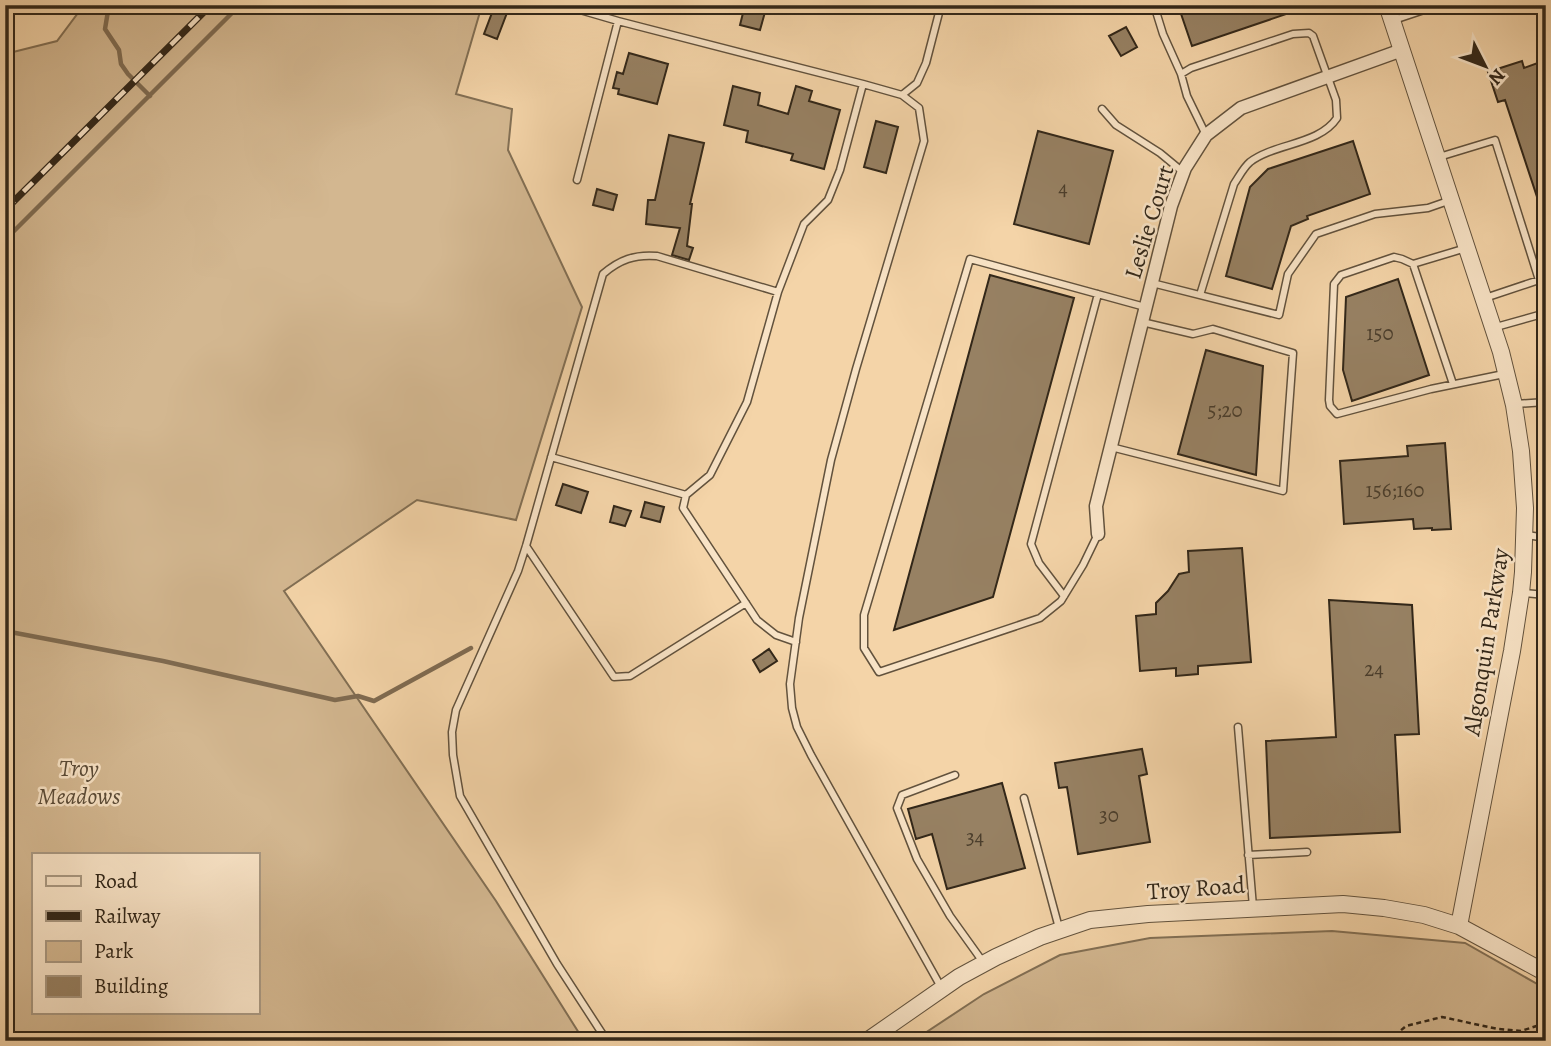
<svg xmlns="http://www.w3.org/2000/svg" width="1551" height="1046" font-family="Alegreya,serif">
<style>
.green{fill:#d3b790;stroke:#826f54;stroke-width:2;fill-rule:evenodd}
.lines{fill:none;stroke-linecap:round;stroke-linejoin:round}
.stream{stroke:#7f6b51;stroke-width:4.5}
.building{fill:#978163;stroke:#322719;stroke-width:2}
.service-casing{stroke:#62523d;stroke-width:9}
.minor-casing{stroke:#62523d;stroke-width:15}
.tertiary-casing{stroke:#62523d;stroke-width:18}
.path{stroke:#322719;stroke-width:2.5;stroke-dasharray:5 3.5;stroke-linecap:butt}
.service{stroke:#f8e3c6;stroke-width:6}
.minor{stroke:#f8e3c6;stroke-width:12}
.tertiary{stroke:#f8e3c6;stroke-width:16}
.rail-casing{stroke:#322719;stroke-width:7}
.rail{stroke:#f8e3c6;stroke-width:4.5;stroke-dasharray:13;stroke-linecap:butt}
.labels{text-anchor:middle;stroke-width:5;stroke-linejoin:round;paint-order:stroke}
.number-label{font-size:21px;fill:#4b3e2c}
.street-label{font-size:24px;fill:#322719;stroke:#f8e3c6}
.park-label{font-size:24px;font-style:italic;fill:#5a4b37;stroke:#f8e3c6}
</style>
<rect width="100%" height="100%" fill="#f4d4a8"/>
<filter id="stains"><feTurbulence type="fractalNoise" baseFrequency=".00286" numOctaves="4"/><feColorMatrix values="0 0 0 0 .2 0 0 0 0 .09 0 0 0 0 .02 0 0 0 .5 -.17"/></filter>
<radialGradient id="worn" r=".72"><stop offset=".6" stop-color="#630" stop-opacity="0"/><stop offset="1" stop-color="#630" stop-opacity=".3"/></radialGradient>
<path class="green" d="M 84,5 L 482,5 L 456,94 L 512,109 L 508,150 L 582,307 L 516,520 L 417,500 L 284,591 L 496,901 L 584,1041 L 5,1041 L 5,54 L 57,41 ZM 257,855 L 257,1013 L 33,1013 L 33,855 Z
M 1332,931 L 1465,943 L 1546,989 L 1546,1041 L 913,1041 L 984,994 L 1060,955 L 1150,938 Z"/>
<g class="lines">
<path class="stream" d="M 109,5 L 105,29 L 119,50 L 121,64 L 128,74 L 150,96
M 5,240 L 240,5
M 5,631 L 163,661 L 335,700 L 358,696 L 374,701 L 471,648"/>
</g>
<path class="building" d="M 495,5 L 510,5 L 497,39 L 484,34 Z
M 745,5 L 767,5 L 760,30 L 740,25 Z
M 1178,5 L 1306,5 L 1307,7 L 1192,46 Z
M 1126,27 L 1137,47 L 1121,56 L 1109,36 Z
M 629,53 L 668,64 L 657,104 L 618,94 L 619,89 L 613,88 L 617,72 L 623,74 Z
M 1546,60 L 1546,218 L 1544,218 L 1505,100 L 1498,102 L 1488,72 L 1522,61 L 1524,68 Z
M 733,86 L 760,93 L 758,105 L 788,114 L 796,86 L 812,91 L 809,101 L 840,110 L 824,169 L 791,160 L 793,154 L 746,142 L 748,131 L 724,125 Z
M 876,121 L 898,127 L 886,173 L 864,167 Z
M 1038,131 L 1113,151 L 1089,244 L 1014,224 Z
M 669,135 L 704,143 L 690,204 L 692,204 L 687,246 L 693,248 L 689,260 L 672,255 L 680,228 L 646,224 L 648,200 L 655,200 Z
M 1353,141 L 1370,194 L 1307,216 L 1308,219 L 1291,226 L 1272,289 L 1226,276 L 1250,187 L 1268,169 Z
M 597,189 L 617,195 L 613,210 L 593,205 Z
M 990,275 L 1074,298 L 993,597 L 894,630 Z
M 1398,279 L 1429,375 L 1352,401 L 1343,370 L 1346,297 Z
M 1206,350 L 1263,366 L 1256,475 L 1178,454 Z
M 1445,443 L 1451,529 L 1432,530 L 1432,528 L 1414,529 L 1413,519 L 1344,524 L 1340,461 L 1408,456 L 1407,446 Z
M 563,484 L 588,492 L 581,513 L 556,505 Z
M 645,502 L 664,507 L 660,522 L 641,517 Z
M 614,506 L 631,511 L 625,526 L 610,522 Z
M 1242,548 L 1251,662 L 1198,666 L 1198,674 L 1176,676 L 1176,668 L 1140,671 L 1136,616 L 1156,614 L 1156,603 L 1168,591 L 1179,574 L 1189,572 L 1188,551 Z
M 1329,600 L 1412,605 L 1419,734 L 1395,735 L 1400,832 L 1270,838 L 1266,741 L 1336,737 Z
M 769,649 L 777,661 L 760,672 L 753,660 Z
M 1142,749 L 1147,774 L 1139,776 L 1150,842 L 1078,854 L 1067,787 L 1059,788 L 1055,763 Z
M 1002,783 L 1025,868 L 947,889 L 932,834 L 916,839 L 908,809 Z"/>
<g class="lines">
<g class="service-casing">
<path id="service" d="M 563,5 L 618,21
M 1154,5 L 1163,34 L 1181,74
M 1476,5 L 1478,5
M 1394,20 L 1439,5
M 902,95 L 917,83 L 926,63 L 941,5
M 1102,109 L 1116,125 L 1160,153 L 1183,172
M 1439,157 L 1495,140 L 1539,280 L 1485,298
M 577,180 L 618,21 L 863,84
M 1466,248 L 1413,264 L 1402,259 L 1394,257 L 1341,275 L 1334,284 L 1329,400 L 1330,406 L 1337,414 L 1431,389 L 1504,374
M 1413,264 L 1453,384
M 1152,283 L 1279,315 L 1288,274 L 1316,234 L 1375,214 L 1428,208 L 1451,200
M 1200,295 L 1234,184 C 1239,177 1243,168 1250,162 C 1275,143 1319,145 1337,118 L 1336,100 L 1313,36 L 1309,33 L 1293,34 L 1191,68 L 1181,74 L 1187,96 L 1206,135
M 1496,327 L 1546,313
M 1516,404 L 1546,402
M 1111,447 L 1283,491 L 1293,353 L 1213,329 L 1193,334 L 1142,322
M 551,457 L 686,495
M 1098,534 L 1083,565 L 1061,601 L 1040,618 L 879,672 L 864,648 L 864,615 L 970,259 L 1145,307
M 1527,535 L 1546,538
M 526,546 L 614,677 L 630,676 L 746,603
M 1523,593 L 1546,595
M 1064,596 L 1039,563 L 1031,544 L 1098,294
M 796,642 L 776,635 L 757,620 L 683,508 L 686,495 L 710,475 L 747,402 L 778,292 L 804,224 L 828,200 L 840,170 L 863,84 L 902,95 L 919,108 L 924,141 L 856,369 L 831,460 L 799,618 L 790,684 L 792,708 L 797,727 L 811,755 L 941,987
M 1238,727 L 1253,907
M 955,775 L 902,795 L 897,808 L 917,859 L 950,916 L 983,962
M 1024,798 L 1059,928
M 1248,855 L 1307,852
M 607,1041 L 557,964 L 460,796 L 453,755 L 452,732 L 456,710 L 518,571 L 526,546 L 603,274 C 619,260 635,254 657,256 L 778,292"/>
</g>
<g class="minor-casing">
<path id="minor" d="M 1098,534 L 1096,506 L 1171,206 L 1185,168 L 1206,135 L 1241,108 L 1402,50"/>
</g>
<g class="tertiary-casing">
<path id="tertiary" d="M 1387,5 L 1501,352 L 1514,405 L 1521,451 L 1525,508 L 1523,572 L 1521,593 L 1512,651 L 1459,926
M 867,1041 L 959,977 L 996,957 L 1040,937 L 1090,920 L 1148,914 L 1343,904 L 1384,908 L 1424,915 L 1459,926 L 1546,973"/>
</g>
<path class="path" d="M 1388,1041 L 1406,1026 L 1442,1017 L 1498,1029 L 1521,1031 L 1546,1023"/>
<use href="#service" class="service"/>
<use href="#minor" class="minor"/>
<use href="#tertiary" class="tertiary"/>
<g class="rail-casing">
<path id="rail" d="M 5,210 L 211,5"/>
</g>
<use href="#rail" class="rail"/>
</g>
<g class="labels">
<g class="number-label">
<text x="1063" y="195">4</text>
<text x="1380" y="340">150</text>
<text x="1225" y="417">5;20</text>
<text x="1395" y="497">156;160</text>
<text x="1374" y="676">24</text>
<text x="1109" y="822">30</text>
<text x="975" y="844">34</text>
</g>
<g class="street-label">
<text transform="translate(1149 222) rotate(-73)" y="8">Leslie Court</text>
<text transform="translate(1486 642) rotate(-81)" y="8">Algonquin Parkway</text>
<text transform="translate(1196 888) rotate(-4)" y="8">Troy Road</text>
</g>
<g class="park-label">
<text x="79" y="776">Troy<tspan x="79" dy="28">Meadows</tspan></text>
</g>
</g>
<rect width="1551" height="1046" fill="none" stroke="#f4d4a8" stroke-width="28"/>
<rect x="7" y="7" width="1537" height="1032" fill="none" stroke="#322719" stroke-width="3.5"/>
<rect x="14" y="14" width="1523" height="1018" fill="none" stroke="#322719" stroke-width="2"/>
<rect x="32" y="853" width="228" height="161" fill="#f8e3c6" stroke="#a99881" stroke-width="2"/>
<rect x="46" y="876" width="35" height="10" fill="#f8e3c6" stroke="#a99881" stroke-width="2"/>
<text x="94" y="888" font-size="21" fill="#322719">Road</text>
<rect x="46" y="911" width="35" height="10" fill="#322719" stroke="#a99881" stroke-width="2"/>
<text x="94" y="923" font-size="21" fill="#322719">Railway</text>
<rect x="46" y="941" width="35" height="21" fill="#d3b790" stroke="#a99881" stroke-width="2"/>
<text x="94" y="958" font-size="21" fill="#322719">Park</text>
<rect x="46" y="976" width="35" height="21" fill="#978163" stroke="#a99881" stroke-width="2"/>
<text x="94" y="993" font-size="21" fill="#322719">Building</text>
<g transform="translate(1485 66) rotate(132)" stroke="#f8e3c6" stroke-width="5" paint-order="stroke">
<path d="M0-5L12 26L0 18L-12 26Z" fill="#322719"/>
<text y="-10" font-size="19" font-weight="bold" text-anchor="middle" fill="#322719">N</text>
</g>
<rect width="100%" height="100%" filter="url(#stains)"/>
<rect width="100%" height="100%" fill="url(#worn)"/>
</svg>
